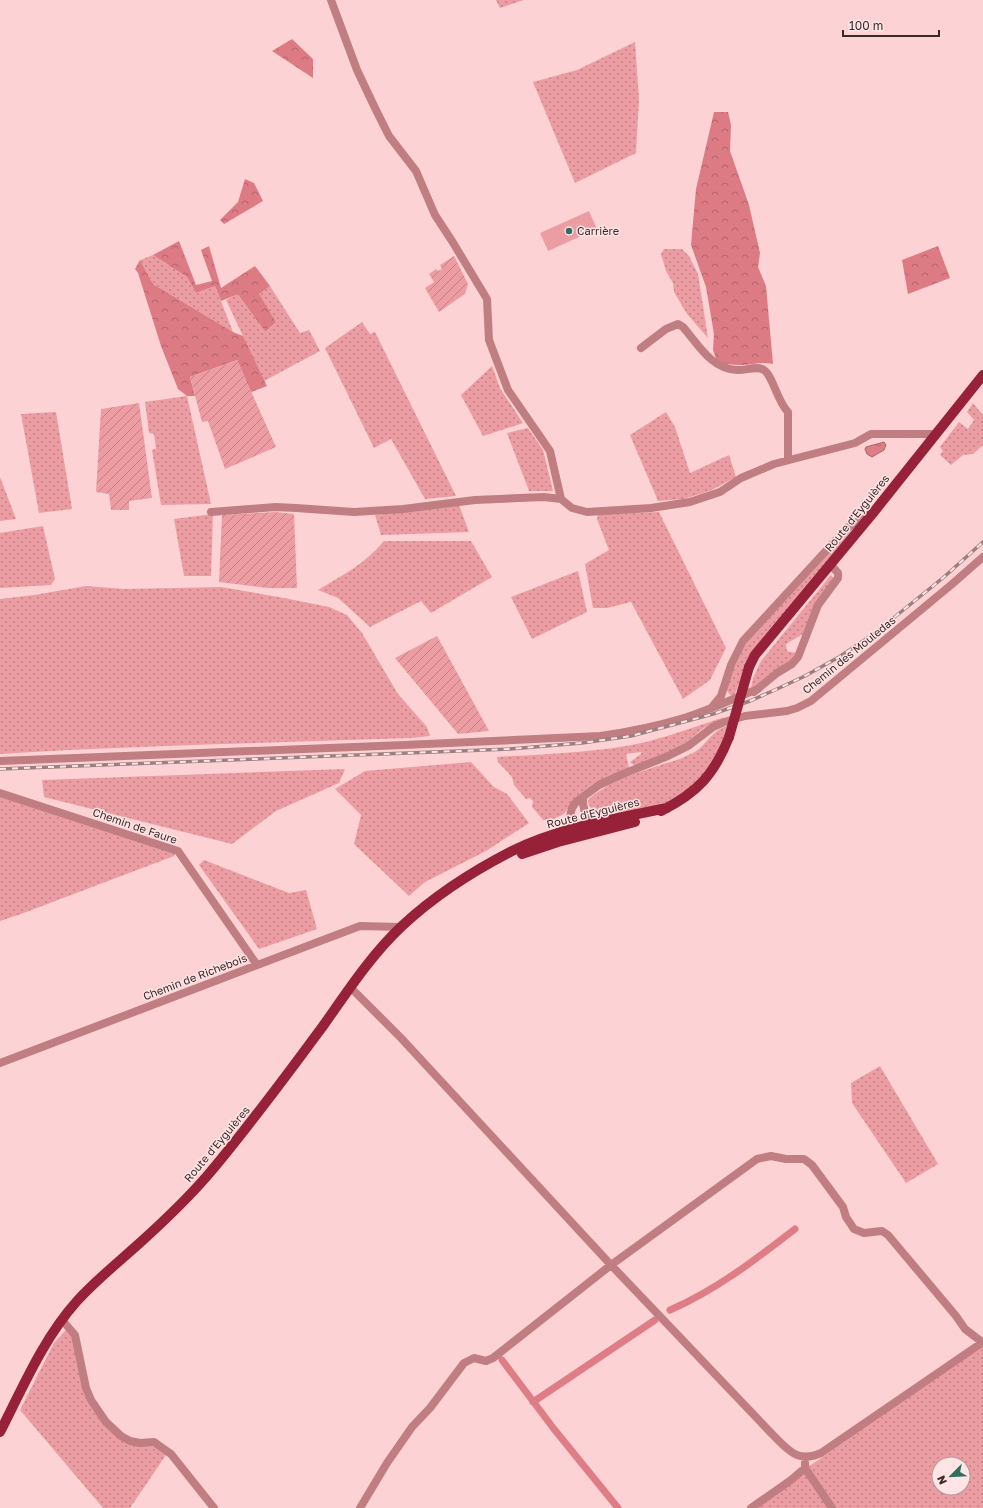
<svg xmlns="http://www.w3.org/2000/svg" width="983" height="1508" font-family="'Golos Text',sans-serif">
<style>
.grass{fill:url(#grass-dots);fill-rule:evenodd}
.forest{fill:url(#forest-crowns)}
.garden{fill:url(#garden-furrows)}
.pitch{fill:#ec9da3}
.water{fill:url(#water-ripples);stroke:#ae646b}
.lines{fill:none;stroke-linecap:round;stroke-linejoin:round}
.canal{stroke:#df7d86;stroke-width:7}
.minor{stroke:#c07e83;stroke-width:8}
.major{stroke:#98213a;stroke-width:10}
.rail-casing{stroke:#9d7f81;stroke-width:3.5}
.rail{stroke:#ffe4e5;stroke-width:2;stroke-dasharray:6;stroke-linecap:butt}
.major-bridge{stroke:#98213a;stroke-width:10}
.poi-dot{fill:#2e7060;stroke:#ffe4e5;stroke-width:1.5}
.labels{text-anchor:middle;stroke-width:3;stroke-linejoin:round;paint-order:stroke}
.poi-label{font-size:11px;fill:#3b2a2b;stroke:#ffe4e5;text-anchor:start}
.street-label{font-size:11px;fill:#3b2a2b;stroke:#ffe4e5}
</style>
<defs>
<pattern id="grass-dots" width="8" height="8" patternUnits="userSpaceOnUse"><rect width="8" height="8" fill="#ec9da3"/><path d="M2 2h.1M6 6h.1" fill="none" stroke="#c08085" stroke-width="1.8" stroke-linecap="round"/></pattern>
<pattern id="forest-crowns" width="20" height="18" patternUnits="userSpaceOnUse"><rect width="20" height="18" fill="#dd7b85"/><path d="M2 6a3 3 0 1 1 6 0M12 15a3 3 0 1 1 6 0" fill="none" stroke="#b4656d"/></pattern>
<pattern id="garden-furrows" width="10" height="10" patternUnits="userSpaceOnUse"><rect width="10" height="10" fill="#ec9da3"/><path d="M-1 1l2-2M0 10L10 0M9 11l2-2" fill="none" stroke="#c08085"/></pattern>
<pattern id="water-ripples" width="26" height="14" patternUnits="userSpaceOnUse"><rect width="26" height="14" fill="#df7d86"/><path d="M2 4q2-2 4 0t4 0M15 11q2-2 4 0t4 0" fill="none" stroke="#b6676e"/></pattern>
</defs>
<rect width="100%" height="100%" fill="#fdd2d4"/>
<path class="grass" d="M 496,0 L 524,0 L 500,8 Z
M 635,42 L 639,99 L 636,153 L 575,183 L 533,82 L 577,70 Z
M 664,249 L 682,249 L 689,256 L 698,274 L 708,338 L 687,314 L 674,292 L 673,283 L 666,271 L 661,254 Z
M 153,255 L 187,277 L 196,293 L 215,286 L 233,332 L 153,284 L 140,260 Z
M 270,286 L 300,333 L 309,330 L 320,351 L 264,381 L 226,300 L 238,293 L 276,322 L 258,294 Z
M 362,322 L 370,334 L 375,332 L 456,496 L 425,499 L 391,439 L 374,448 L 325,348 Z
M 492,366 L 500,388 L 523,423 L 483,436 L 461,395 Z
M 187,396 L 211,504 L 161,505 L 152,450 L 156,449 L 154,434 L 149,433 L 145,402 Z
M 973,403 L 983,415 L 983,445 L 973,454 L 963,455 L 951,465 L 940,455 L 943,451 L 940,447 L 959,422 L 968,429 L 974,420 L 967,412 Z
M 56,412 L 72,509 L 39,513 L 21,414 Z
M 666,412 L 675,427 L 690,473 L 729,455 L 736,477 L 710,491 L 684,499 L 658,501 L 630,435 Z
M 528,428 L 543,450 L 553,491 L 529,491 L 507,433 Z
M 0,477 L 16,519 L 0,521 Z
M 459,505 L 469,532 L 381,535 L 375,515 Z
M 659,512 L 726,648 L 710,680 L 683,699 L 631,602 L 607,608 L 593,608 L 585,564 L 609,550 L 597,519 L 598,514 Z
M 213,514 L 211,576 L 184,576 L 174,519 Z
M 43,526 L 55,579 L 51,585 L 0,588 L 0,533 Z
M 853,529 L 745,668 L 735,694 L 732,696 C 726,692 726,688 727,682 L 747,642 L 844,537 Z
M 384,541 L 471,541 L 492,577 L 431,613 L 421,601 L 370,627 L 338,598 L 318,590 C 343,575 366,563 384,541 Z
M 578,571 L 587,612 L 532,639 L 511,597 Z
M 831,575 L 834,579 L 833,581 L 822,593 L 815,604 L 807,626 L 803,634 L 786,644 L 787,651 L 796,653 C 787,669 767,681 751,688 L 753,678 L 761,661 Z
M 86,586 L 124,589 L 221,587 L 284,598 L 329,607 L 347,615 L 362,633 L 398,694 L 427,727 L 430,736 L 412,738 C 275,743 137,745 0,754 L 0,599 L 34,595 Z
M 724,717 L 704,728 L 675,751 L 635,766 L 630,762 L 641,754 L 641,752 L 626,754 L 629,768 L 594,784 L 575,798 L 564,814 L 551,820 L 543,820 L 532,807 L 533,801 L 530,798 L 526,799 L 514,785 L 512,777 L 498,762 L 497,757 C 546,754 597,753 646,742 C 672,735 698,726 724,717 Z
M 727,726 C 721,747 712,766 696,781 C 687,790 676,798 666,803 C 653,808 587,824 588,800 C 608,781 638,773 663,764 C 670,762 679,760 686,756 C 690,754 696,752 699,749 C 709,740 715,729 727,726 Z
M 471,762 L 494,787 L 507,794 L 529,823 L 486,851 L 425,882 L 409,896 L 354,844 L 361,815 L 335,789 L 365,771 Z
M 345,769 L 339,783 L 276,811 L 232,844 L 44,797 L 42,780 Z
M 0,796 L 175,853 L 174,856 L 21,914 L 0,921 Z
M 204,860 L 289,893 L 306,890 L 317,929 L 259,949 L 199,865 Z
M 880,1066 L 938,1164 L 906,1183 L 852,1103 L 851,1083 Z
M 66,1330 L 75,1339 L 93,1408 L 135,1445 L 158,1447 L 166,1455 L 130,1508 L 103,1508 L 20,1410 L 54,1343 Z
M 983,1345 L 983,1508 L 756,1508 L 811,1465 ZM 939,1464 L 963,1464 L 963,1488 L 939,1488 Z"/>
<path class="forest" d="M 292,39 L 313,59 L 313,78 L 272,51 Z
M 714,112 L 728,112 L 731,125 L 730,151 L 749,205 L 760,253 L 758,267 L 766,286 L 773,364 C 759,361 753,365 740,365 C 732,365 725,364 717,361 L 713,350 L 714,334 L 706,287 L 691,245 L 696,189 Z
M 245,179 L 254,183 L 263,201 L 224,224 L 220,220 L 238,202 Z
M 179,241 L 196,285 L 212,281 L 201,250 L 209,246 L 221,288 L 255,266 L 270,286 L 259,294 L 276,322 L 265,331 L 238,294 L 221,301 L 215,286 L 196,293 L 187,277 L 153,255 Z
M 938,246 L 950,278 L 908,294 L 902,260 Z
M 140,260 L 153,284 L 233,332 L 243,336 L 267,386 L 251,392 L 237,360 L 190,377 L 195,396 L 187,396 L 178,389 L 161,346 L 138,273 L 135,269 Z"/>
<path class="garden" d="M 454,256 L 468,284 L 465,294 L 439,312 L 425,288 L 434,282 L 429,274 L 436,269 L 438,271 L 442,269 L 440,265 Z
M 237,360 L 276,447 L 225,469 L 208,421 L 202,422 L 190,377 Z
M 139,403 L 152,498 L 129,501 L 129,510 L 111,510 L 109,494 L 96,492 L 101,409 Z
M 275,512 L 294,514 L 297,588 L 268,588 L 219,582 L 222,515 Z
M 437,636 L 489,731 L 458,734 L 395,658 Z"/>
<path class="pitch" d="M 589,211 L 597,229 L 548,251 L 540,233 Z"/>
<path class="water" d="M 884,442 L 886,445 L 884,450 L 872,457 L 867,454 L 865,449 L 866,447 Z"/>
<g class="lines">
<path class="canal" d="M 670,1310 C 716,1290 755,1260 795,1229
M 502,1360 L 554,1429 L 618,1508
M 533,1402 L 655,1320"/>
<path class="minor" d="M 331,0 L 357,70 L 375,108 L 389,136 L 416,171 L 435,215 L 452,241 L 487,299 L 489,340 L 508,390 L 550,451 L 561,499 L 572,508 L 587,512 L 651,508 L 690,502 L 720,492 L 741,478 L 774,464 L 855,443 L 871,434 L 936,434
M 641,348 L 666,329 L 678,324 L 683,327 C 698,344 711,369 737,370 C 745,371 757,365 764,370 C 773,376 777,401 788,412 L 788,460
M 211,512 L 275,507 L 296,508 L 354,512 L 403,509 L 475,500 L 544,497 L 561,499
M 754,692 L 777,673 L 792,664 L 798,657 L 818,605 L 838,578 L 838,573 L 830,564
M 712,707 L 721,696 L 731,665 L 743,641 L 847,528 L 870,514
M 0,761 L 404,745 L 600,736 C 628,732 657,726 684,718 C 710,710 734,698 758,689
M 0,793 L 178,851 L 257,965
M 583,797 L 583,804 L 588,825 L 585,829
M 570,829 L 570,816 L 572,808 L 576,802 L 599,785 L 623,774 L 668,756 L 688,746 L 713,727 L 724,722 L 745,716 L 787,711 L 797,708 L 811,701 L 951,585 L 983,557
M 350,987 L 401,1038 L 611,1265 L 773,1435 C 789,1451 798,1463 821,1453 L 983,1342
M 0,1063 L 360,926 L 401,927
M 62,1320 L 75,1335 L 86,1388 L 91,1400 L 106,1422 L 121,1436 L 130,1441 L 140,1443 L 154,1442 L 171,1454 L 214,1508
M 805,1463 L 805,1468 L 832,1508
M 360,1508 L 387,1463 L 412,1427 L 430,1408 L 464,1363 L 474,1358 L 486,1361 L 493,1358 L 611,1265 L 757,1159 L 771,1156 L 786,1159 L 804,1159 L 812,1165 L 843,1207 L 846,1217 L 854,1229 L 864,1233 L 882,1231 L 888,1235 L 956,1316 L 965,1329 L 982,1342
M 751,1508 L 791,1480 L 805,1468"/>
<path class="major" d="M 749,667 L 755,655 L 873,513 L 983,375
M 661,811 C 697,793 714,775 729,737
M 522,854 L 558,842 L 635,822
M 0,1432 C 23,1387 43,1339 77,1301 C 97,1279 121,1260 143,1240 C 165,1220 187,1199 207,1176 C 248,1128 285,1077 323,1026 C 347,992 371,955 402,926 C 434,896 473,871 512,851 C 560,827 615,819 667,808"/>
<g class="rail-casing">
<path id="rail" d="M 0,769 L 510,749 L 582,743 L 631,736 L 713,714 L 750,701 L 777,689 L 805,676 L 839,657 L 875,633 L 944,577 L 983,542"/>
</g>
<use href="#rail" class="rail"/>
<path class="major-bridge" d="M 729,737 L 749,667"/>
</g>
<circle class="poi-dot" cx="569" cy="231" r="4"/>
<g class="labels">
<g class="poi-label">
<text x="577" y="235">Carrière</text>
</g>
<g class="street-label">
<text transform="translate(857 513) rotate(-51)" y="4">Route d'Eyguières</text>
<text transform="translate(849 655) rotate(-39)" y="4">Chemin des Mouledas</text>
<text transform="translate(593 813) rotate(-14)" y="4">Route d'Eyguières</text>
<text transform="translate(135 826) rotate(19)" y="4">Chemin de Faure</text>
<text transform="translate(195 977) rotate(-21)" y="4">Chemin de Richebois</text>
<text transform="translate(217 1144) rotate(-50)" y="4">Route d'Eyguières</text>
</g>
</g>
<g transform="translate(951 1476) rotate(246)"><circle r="19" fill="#ffe4e5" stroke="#b19a9b"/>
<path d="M0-3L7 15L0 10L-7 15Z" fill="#2e7060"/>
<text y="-6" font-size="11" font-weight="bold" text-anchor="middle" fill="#3b2a2b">N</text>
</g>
<path d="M843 30v6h96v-6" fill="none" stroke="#3b2a2b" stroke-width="2"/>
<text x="849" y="30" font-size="12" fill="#3b2a2b" stroke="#ffe4e5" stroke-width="3" paint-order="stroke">100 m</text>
</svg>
